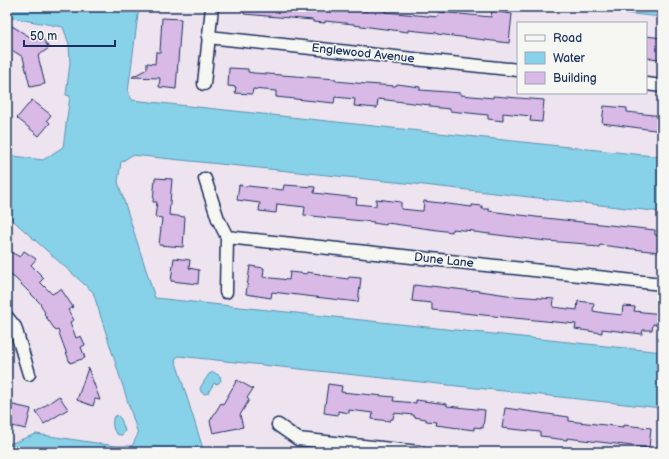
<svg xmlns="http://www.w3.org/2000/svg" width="669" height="459" font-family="'Balsamiq Sans',sans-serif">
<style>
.water{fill:#88d2e9;stroke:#5c91b1}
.building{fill:#d9bae7;stroke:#1b2f5e}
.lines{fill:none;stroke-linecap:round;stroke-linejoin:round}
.minor-casing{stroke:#1b2f5e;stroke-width:15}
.minor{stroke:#f6f6f2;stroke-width:12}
.labels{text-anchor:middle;stroke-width:3;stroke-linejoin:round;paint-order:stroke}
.street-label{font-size:12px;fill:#1b2f5e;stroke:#f6f6f2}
</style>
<rect width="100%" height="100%" fill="#ede4ef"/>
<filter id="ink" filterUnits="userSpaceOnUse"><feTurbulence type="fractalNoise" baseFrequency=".025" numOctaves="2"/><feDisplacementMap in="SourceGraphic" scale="8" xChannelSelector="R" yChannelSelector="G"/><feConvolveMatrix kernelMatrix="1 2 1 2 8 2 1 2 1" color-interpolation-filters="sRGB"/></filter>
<g filter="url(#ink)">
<path class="water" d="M 7,7 L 139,7 L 128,92 L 132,100 L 662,157 L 662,212 L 415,184 L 132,155 L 121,162 L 118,182 L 155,298 L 662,352 L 662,408 L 179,356 L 175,359 L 204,452 L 7,452 L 7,445 L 36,434 L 116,446 L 132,446 L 138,434 L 93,292 L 7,215 L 7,155 L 43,160 L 63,147 L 70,96 L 66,95 L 70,63 L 69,44 L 63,27 L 7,17 Z
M 564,7 L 662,7 L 662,17 Z
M 213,372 L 220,376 L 221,380 L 219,383 L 216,384 L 214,383 L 208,393 L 205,394 L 201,392 L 200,388 L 209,374 Z
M 117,415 L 121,419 L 125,431 L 122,435 C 113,436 112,425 113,418 Z"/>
<path class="building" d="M 244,7 L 345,7 L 345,9 L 367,11 L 367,7 L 385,7 L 385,12 L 438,17 L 439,12 L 491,17 L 492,11 L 512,14 L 509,43 L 437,34 L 437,33 L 408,30 L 408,32 L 354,25 L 354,24 L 325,21 L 325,23 L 313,22 L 313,20 L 244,14 Z
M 162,18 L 181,19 L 176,89 L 159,87 L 160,78 L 132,77 L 147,69 L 147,63 L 155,64 L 156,52 L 160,52 Z
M 12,26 L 35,40 L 41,36 L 49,48 L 38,56 L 45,84 L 30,87 L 23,57 L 7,47 L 7,35 Z
M 646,36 L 662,38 L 662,59 L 646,58 Z
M 229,68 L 248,69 L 248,72 L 254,73 L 336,79 L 336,81 L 366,84 L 396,86 L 397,84 L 420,87 L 420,90 L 461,93 L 461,95 L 493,98 L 493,96 L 544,100 L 542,122 L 530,121 L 531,116 L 503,113 L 503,121 L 488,119 L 488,115 L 450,111 L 450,109 L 430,107 L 430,105 L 378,99 L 377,108 L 354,106 L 355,99 L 335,97 L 334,103 L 276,97 L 276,91 L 253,89 L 252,94 L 235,93 L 236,87 L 228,86 Z
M 32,100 L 51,115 L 47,120 L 50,123 L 39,136 L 17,118 Z
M 604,106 L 627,108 L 627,112 L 662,116 L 662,131 L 602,123 Z
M 155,178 L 172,179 L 169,215 L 185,217 L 183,247 L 159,245 L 162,218 L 155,217 L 157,202 L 153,202 Z
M 239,185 L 283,190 L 284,185 L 315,187 L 314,193 L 357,198 L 356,204 L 376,206 L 376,199 L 401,202 L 401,209 L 421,211 L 423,211 L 424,201 L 472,207 L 472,205 L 482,206 L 482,209 L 489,209 L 489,211 L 536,217 L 655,230 L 655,235 L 660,236 L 658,252 L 600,245 L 599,247 L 587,246 L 587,244 L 546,241 L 474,232 L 474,231 L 452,229 L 452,232 L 387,223 L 386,225 L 373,223 L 374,222 L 330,218 L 304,215 L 305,207 L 277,204 L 276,213 L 259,211 L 260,203 L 237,200 Z
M 7,250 L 20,257 L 24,251 L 36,259 L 31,265 L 44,278 L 40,282 L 52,294 L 61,289 L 73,307 L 68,310 L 74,320 L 70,322 L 76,338 L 81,336 L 85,345 L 81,347 L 85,358 L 70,363 L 58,330 L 56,331 L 44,314 L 45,313 L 40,303 L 15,278 L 7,273 Z
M 174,258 L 190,260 L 189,268 L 199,270 L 198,284 L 171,281 Z
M 250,266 L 264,268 L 263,277 L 289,280 L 290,272 L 307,274 L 307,272 L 320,274 L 320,275 L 348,279 L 349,277 L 361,278 L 358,302 L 272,292 L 271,298 L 246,294 Z
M 414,285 L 431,287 L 431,286 L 473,291 L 473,290 L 514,296 L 554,299 L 553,307 L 577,310 L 578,301 L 594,303 L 593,311 L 604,313 L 622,315 L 623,306 L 635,307 L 634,311 L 662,314 L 662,325 L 653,324 L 652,330 L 643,330 L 642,334 L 602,329 L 602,333 L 575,329 L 576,324 L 432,310 L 432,303 L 412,301 Z
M 88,368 L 100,400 L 95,399 L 93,406 L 77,400 Z
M 237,380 L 253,389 L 247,398 L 249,400 L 240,415 L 243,427 L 213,433 L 210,421 L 221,403 L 223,404 Z
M 328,384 L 342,386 L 341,392 L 394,397 L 393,401 L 416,403 L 416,400 L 447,404 L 447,406 L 485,410 L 483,428 L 474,427 L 474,430 L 436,425 L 437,422 L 426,421 L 426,419 L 414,417 L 414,415 L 394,413 L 393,419 L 391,419 L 390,421 L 372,419 L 373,413 L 349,410 L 349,413 L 338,411 L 338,415 L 324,413 Z
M 59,396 L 68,409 L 44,424 L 36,412 Z
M 9,404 L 31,409 L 26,429 L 7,425 L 7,415 Z
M 505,408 L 569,417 L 569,421 L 623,427 L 623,425 L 651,428 L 649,448 L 567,438 L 567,440 L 550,438 L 550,437 L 540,436 L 540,432 L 502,428 Z"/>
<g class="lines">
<g class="minor-casing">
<path id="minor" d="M 208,37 L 518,70
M 204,84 L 212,7
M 646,84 L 662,86
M 205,179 L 218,219 L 227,237 L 226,292
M 227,237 L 662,284
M 7,317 L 15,327 L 29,374
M 278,425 L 298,439 L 419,452"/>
</g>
<use href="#minor" class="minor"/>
</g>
</g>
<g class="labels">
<g class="street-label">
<text transform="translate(363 53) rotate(6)" y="4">Englewood Avenue</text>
<text transform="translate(444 260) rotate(6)" y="4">Dune Lane</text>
</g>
</g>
<rect width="669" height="459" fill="none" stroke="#f6f6f2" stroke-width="24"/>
<rect x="12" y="12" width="645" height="435" fill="none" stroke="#1b2f5e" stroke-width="1.5" filter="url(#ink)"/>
<rect x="517" y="22" width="130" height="72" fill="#f6f6f2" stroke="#9ea6b7"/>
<rect x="525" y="35" width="20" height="6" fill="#f6f6f2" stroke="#9ea6b7"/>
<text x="553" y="42" font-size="12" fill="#1b2f5e">Road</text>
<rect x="525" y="52" width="20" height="12" fill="#88d2e9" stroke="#9ea6b7"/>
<text x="553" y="62" font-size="12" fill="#1b2f5e">Water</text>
<rect x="525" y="72" width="20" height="12" fill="#d9bae7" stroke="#9ea6b7"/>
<text x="553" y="82" font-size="12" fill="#1b2f5e">Building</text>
<path d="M24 40v6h91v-6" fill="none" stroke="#1b2f5e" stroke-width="2"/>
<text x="30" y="40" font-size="12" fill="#1b2f5e" stroke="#f6f6f2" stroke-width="3" paint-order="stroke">50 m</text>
</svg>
